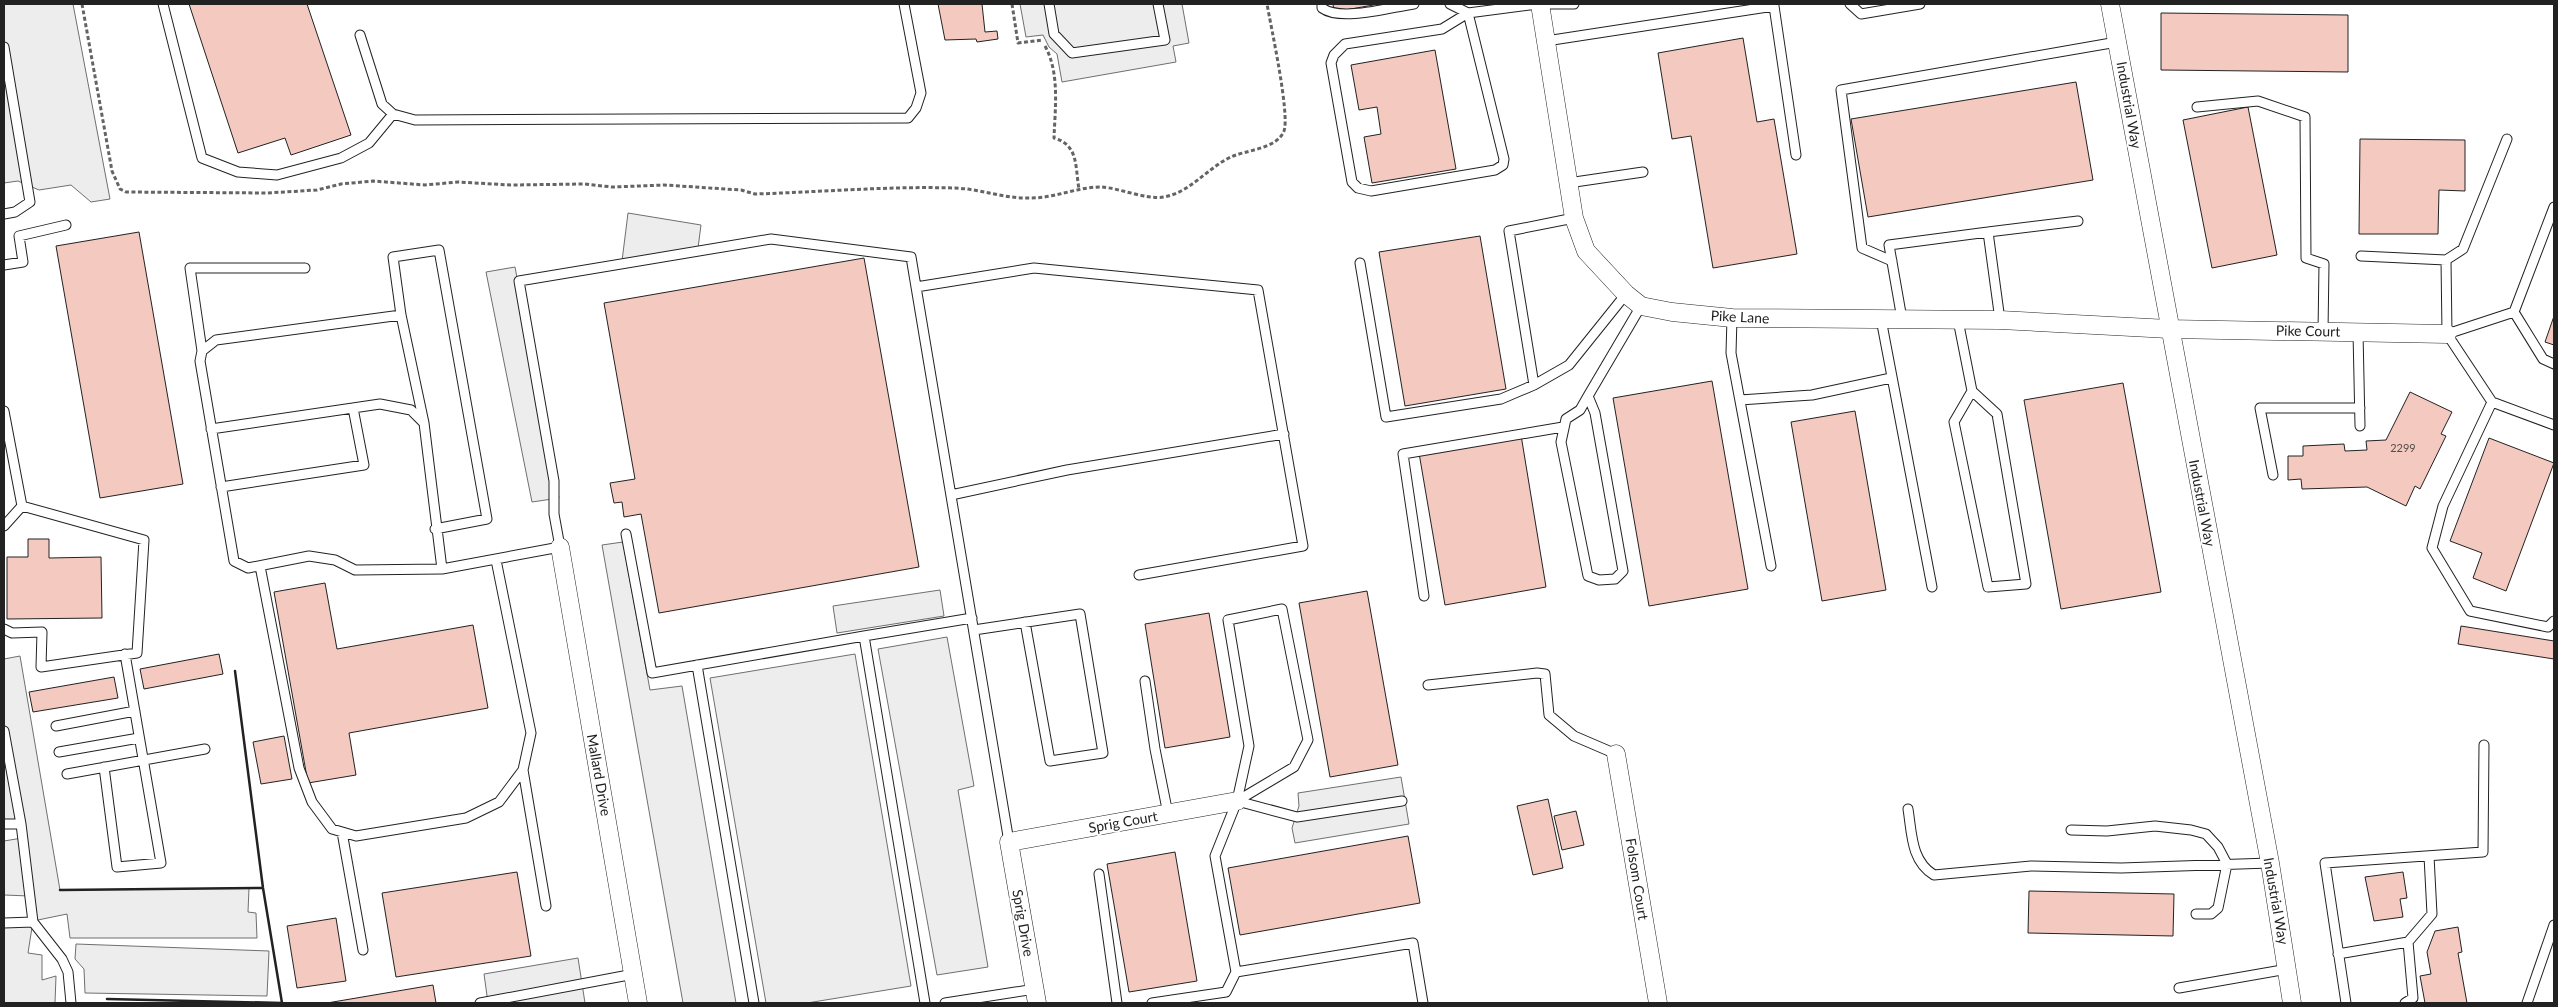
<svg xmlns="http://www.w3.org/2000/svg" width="2558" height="1007" font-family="Lato,sans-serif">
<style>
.parking{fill:#ededed;stroke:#6f6f6f}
.building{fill:#f3c9c0;stroke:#222}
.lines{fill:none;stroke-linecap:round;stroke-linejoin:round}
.service-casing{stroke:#222;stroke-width:11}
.minor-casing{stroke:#222;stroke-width:19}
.path{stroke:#646464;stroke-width:3;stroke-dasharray:4 2.5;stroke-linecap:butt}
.service{stroke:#fff;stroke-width:9}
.minor{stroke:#fff;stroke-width:18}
.wall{stroke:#222;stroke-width:2.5}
.labels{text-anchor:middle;stroke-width:4;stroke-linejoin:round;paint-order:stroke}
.number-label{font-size:11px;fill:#564c4a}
.street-label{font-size:14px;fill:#222;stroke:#fff}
</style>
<rect width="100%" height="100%" fill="#fff"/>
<path class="parking" d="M 4,4 L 73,4 L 110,199 L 91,202 L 71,185 L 39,190 L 18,181 L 4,183 Z
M 1020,4 L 1182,4 L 1189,43 L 1173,46 L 1176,62 L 1062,82 L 1057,54 L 1049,47 L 1043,35 L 1026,37 Z
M 628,213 L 701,225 L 698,248 L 622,261 Z
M 515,267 L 559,498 L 532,502 L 486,272 Z
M 623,542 L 650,690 L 682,686 L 736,1003 L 683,1003 L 602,545 Z
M 940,590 L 944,616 L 837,633 L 833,606 Z
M 947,637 L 974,786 L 958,790 L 988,967 L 937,975 L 878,649 Z
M 855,654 L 911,986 L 807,1003 L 766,1003 L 710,678 Z
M 20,656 L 60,890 L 249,888 L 248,912 L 256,913 L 257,938 L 70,938 L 67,914 L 33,921 L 28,953 L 42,955 L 42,980 L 56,976 L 55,1003 L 4,1003 L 4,923 L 33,922 L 29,896 L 4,895 L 4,841 L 22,838 L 21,824 L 4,824 L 4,659 Z
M 1401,777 L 1409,824 L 1295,843 L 1292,828 L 1299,806 L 1298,793 Z
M 76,944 L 269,951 L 267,996 L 85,993 L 84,969 L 75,959 Z
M 578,958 L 585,1003 L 488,1003 L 484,974 Z"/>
<path class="building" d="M 189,4 L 307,4 L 351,135 L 291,155 L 285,138 L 238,153 Z
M 938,4 L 982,4 L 985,32 L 997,31 L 998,39 L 977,42 L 976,39 L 945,40 Z
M 1333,4 L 1379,4 L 1334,12 Z
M 2161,13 L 2348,15 L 2348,72 L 2161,70 Z
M 1743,38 L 1757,122 L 1774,119 L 1797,254 L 1713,268 L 1691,136 L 1672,139 L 1658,53 Z
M 1435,50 L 1456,169 L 1372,183 L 1364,137 L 1381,134 L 1377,107 L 1359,110 L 1351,65 Z
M 2076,82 L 2093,180 L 1868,217 L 1851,119 Z
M 2248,107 L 2277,255 L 2212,268 L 2183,120 Z
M 2360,139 L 2465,140 L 2465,191 L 2439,190 L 2438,234 L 2359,234 Z
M 139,232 L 183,484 L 100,498 L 56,246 Z
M 1480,236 L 1506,389 L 1405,406 L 1379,252 Z
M 864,258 L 919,567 L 659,613 L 641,514 L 624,517 L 622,502 L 614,503 L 610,483 L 635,479 L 604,303 Z
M 2554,316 L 2554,345 L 2545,342 Z
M 1712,381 L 1748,589 L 1649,606 L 1613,398 Z
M 2123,383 L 2161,592 L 2061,609 L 2024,400 Z
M 2410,392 L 2452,412 L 2441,434 L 2446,436 L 2420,489 L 2415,486 L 2406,506 L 2367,487 L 2302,489 L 2301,479 L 2288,480 L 2288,456 L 2303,456 L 2303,446 L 2344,444 L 2345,451 L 2367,450 L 2366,441 L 2386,440 Z
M 1855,411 L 1886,590 L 1822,601 L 1791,422 Z
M 1521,435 L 1546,587 L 1445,605 L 1419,453 Z
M 2489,438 L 2554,463 L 2506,591 L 2473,578 L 2482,553 L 2450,541 Z
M 28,539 L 49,539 L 49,558 L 101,557 L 102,618 L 7,619 L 7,557 L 28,557 Z
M 325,583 L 337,649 L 473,625 L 488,708 L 349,733 L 356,775 L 308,783 L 274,592 Z
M 1367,591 L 1398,765 L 1330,777 L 1299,603 Z
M 1209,613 L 1230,737 L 1165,748 L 1145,624 Z
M 2461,626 L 2554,641 L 2554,659 L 2458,644 Z
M 219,654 L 223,674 L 144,689 L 140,669 Z
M 114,677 L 118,698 L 33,712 L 29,692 Z
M 284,736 L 292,779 L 261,784 L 253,742 Z
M 1548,799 L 1563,868 L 1533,875 L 1517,806 Z
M 1576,811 L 1584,845 L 1562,850 L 1554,816 Z
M 1408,836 L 1420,903 L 1240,935 L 1228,868 Z
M 1175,852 L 1197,981 L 1129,992 L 1107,864 Z
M 517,872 L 531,956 L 396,977 L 382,893 Z
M 2403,872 L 2407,898 L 2400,899 L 2403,917 L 2374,921 L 2365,877 Z
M 2029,891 L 2174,894 L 2173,936 L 2028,933 Z
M 336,918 L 346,981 L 297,988 L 287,926 Z
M 2458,927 L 2462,952 L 2458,953 L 2467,1003 L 2425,1003 L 2420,976 L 2431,974 L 2427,952 L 2435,931 Z
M 433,985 L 436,1003 L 327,1003 Z"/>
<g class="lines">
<g class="service-casing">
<path id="service" d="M 163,4 L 202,158 L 238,172 L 277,175 L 341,158 L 369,143 L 393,114
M 1049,4 L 1054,34 L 1072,53 L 1165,40 L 1158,4
M 1322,4 L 1322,8 C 1341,22 1391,7 1414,4
M 1450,4 L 1468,13 L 1504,159 L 1503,165 L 1495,170 L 1371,191 L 1358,188 L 1352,182 L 1331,63 L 1334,55 L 1345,44 L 1442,29 L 1468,13 L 1538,4
M 1542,4 L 1574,4
M 1850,4 L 1861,14 L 1920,4
M 360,35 L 382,104 L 393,114 L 415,120 L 908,118 L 916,108 L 921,93 L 904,4
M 1546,41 L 1774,6 L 1796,155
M 4,47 L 30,202 L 15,212 L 4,214
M 2197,107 L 2258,101 L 2305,117 L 2306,258 L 2324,264 L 2323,332
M 2507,139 L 2463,249 L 2446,260 L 2447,334 L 2514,312
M 1568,183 L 1643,172
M 2361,256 L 2446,260
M 1892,261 L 1862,248 L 1841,90 L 2117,42
M 1360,263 L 1386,417 L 1501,399 L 1534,385 L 1569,365 L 1626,294
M 4,265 L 23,262 L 19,236 L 66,225
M 916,287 L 1034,268 L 1258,290 L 1303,546 L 1139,575
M 2514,312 L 2554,207
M 2514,312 L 2543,359 L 2554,364
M 401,315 L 216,340 L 202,351 L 200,361 L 234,561 L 248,568 L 309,556 L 335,560 L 355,570 L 442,569 L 560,547 L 554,514 L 554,481 L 519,281 L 771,239 L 911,257 L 1009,842
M 1732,318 L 1731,353 L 1771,566
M 1881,319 L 1932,587
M 1902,319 L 1889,245 L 1988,232
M 1958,320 L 1972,391 L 1997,414 L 2026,584 L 1988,587 L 1954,422 L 1972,391
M 2000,320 L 1988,232 L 2078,221
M 2358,332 L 2360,426
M 2447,334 L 2492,402 L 2554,425
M 202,351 L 190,268 L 305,268
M 1534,385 L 1509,231 L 1574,218
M 1588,396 L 1595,413 L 1623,571 L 1615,579 L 1599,580 L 1588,576 L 1561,442 L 1566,419 L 1580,410 L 1588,396 L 1641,306
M 1740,400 L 1812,395 L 1891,378
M 2492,402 L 2443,506 L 2432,548 L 2470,611 L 2548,627 L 2554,621
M 4,411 L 22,506
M 424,423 L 401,315 L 393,257 L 439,250 L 487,519 L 435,529
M 211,429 L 380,404 L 411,410 L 424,423 L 442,569
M 2273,475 L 2260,408 L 2360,408
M 221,487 L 364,465 L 353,408
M 951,495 L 1067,470 L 1284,434
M 4,526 L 22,506
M 626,534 L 652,673 L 864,636
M 260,566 L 299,768 L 312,802 L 332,829 L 356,836 L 466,818 L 499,802 L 523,770 L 531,733 L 496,560
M 1424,596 L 1403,454 L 1563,427
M 4,629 L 12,633 L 42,632 L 41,667 L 137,653 L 144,540 L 22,506
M 974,630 L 1080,614 L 1103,753 L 1050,761 L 1025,622
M 697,665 L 754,1003
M 1145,681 L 1155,749 L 1168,814
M 1428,685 L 1537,673 L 1545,674 L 1549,715 L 1574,736 L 1616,754
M 56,726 L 135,711
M 4,731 L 21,824 L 33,922 L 62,959 L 68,972 L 71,1003
M 59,752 L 139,738
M 104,767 L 117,867 L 161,863 L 125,654
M 523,770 L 546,906
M 67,774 L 205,749
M 1237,801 L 1294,767 L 1308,740 L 1282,609 L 1228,620 L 1249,746 L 1237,801 L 1215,856 L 1236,972 L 1413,943 L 1423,1003
M 1237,801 L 1297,817 L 1402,801
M 1908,809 C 1912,834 1911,861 1934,875 L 2031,866 L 2121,868 L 2270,863
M 4,824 L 21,824
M 2071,830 L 2107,831 L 2155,826 L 2191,830 L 2206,834 L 2218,847 L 2227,864 L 2218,908 L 2211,914 L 2196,914
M 342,832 L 363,950
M 1099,874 L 1117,1003
M 4,923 L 33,922
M 2338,954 L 2408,942 L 2432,914 L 2429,856
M 2179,988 L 2288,969
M 480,1003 L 634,974
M 925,1003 L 864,636 L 972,618
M 945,1003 L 1035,989
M 1152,1003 L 1226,992 L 1236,972
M 2346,1003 L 2325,863 L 2483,852 L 2484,745
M 2405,1003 L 2413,998 L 2408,942
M 2527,1003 L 2554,925"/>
</g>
<g class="minor-casing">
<path id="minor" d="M 1540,4 L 1574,218 L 1586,251 L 1626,294 L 1641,306 L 1672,312 L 1732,318 L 2000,320 L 2169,329 L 2447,334
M 2110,4 L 2270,863 L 2292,1003
M 560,547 L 638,1003
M 1616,754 L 1658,1003
M 1037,1003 L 1009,842 L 1237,801"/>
</g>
<path class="path" d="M 82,4 L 112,171 L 120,189 L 126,192 L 267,193 L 317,190 L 341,184 L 373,181 L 425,185 L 458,182 L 511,185 L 585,184 L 612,187 L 664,185 L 741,190 L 755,194 C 821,192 889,186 955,188 C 981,189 1005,199 1030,198 C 1056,198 1077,187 1101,187 C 1120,188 1146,200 1164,197 C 1191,192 1207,168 1231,157 C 1246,150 1277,149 1284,131 C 1290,114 1271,27 1267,4
M 1012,4 L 1018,43 L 1042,40
M 1045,46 C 1060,73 1055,109 1054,138 C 1079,145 1075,167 1079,189"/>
<use href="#service" class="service"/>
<use href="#minor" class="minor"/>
<path class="wall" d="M 60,890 L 263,888
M 107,999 L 282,1003 L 263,888 L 235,671"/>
</g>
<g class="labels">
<g class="number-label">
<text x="2403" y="452">2299</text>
</g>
<g class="street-label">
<text transform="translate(2129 105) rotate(80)" y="5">Industrial Way</text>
<text transform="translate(1740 317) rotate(3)" y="5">Pike Lane</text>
<text transform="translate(2308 331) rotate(1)" y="5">Pike Court</text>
<text transform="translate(2202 503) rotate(79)" y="5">Industrial Way</text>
<text transform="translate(599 775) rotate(80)" y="5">Mallard Drive</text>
<text transform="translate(1123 822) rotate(-10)" y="5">Sprig Court</text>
<text transform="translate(1637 879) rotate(81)" y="5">Folsom Court</text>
<text transform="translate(2276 901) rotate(80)" y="5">Industrial Way</text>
<text transform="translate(1023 923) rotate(80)" y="5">Sprig Drive</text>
</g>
</g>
<rect width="2558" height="1007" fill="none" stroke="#222222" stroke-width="10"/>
</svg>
